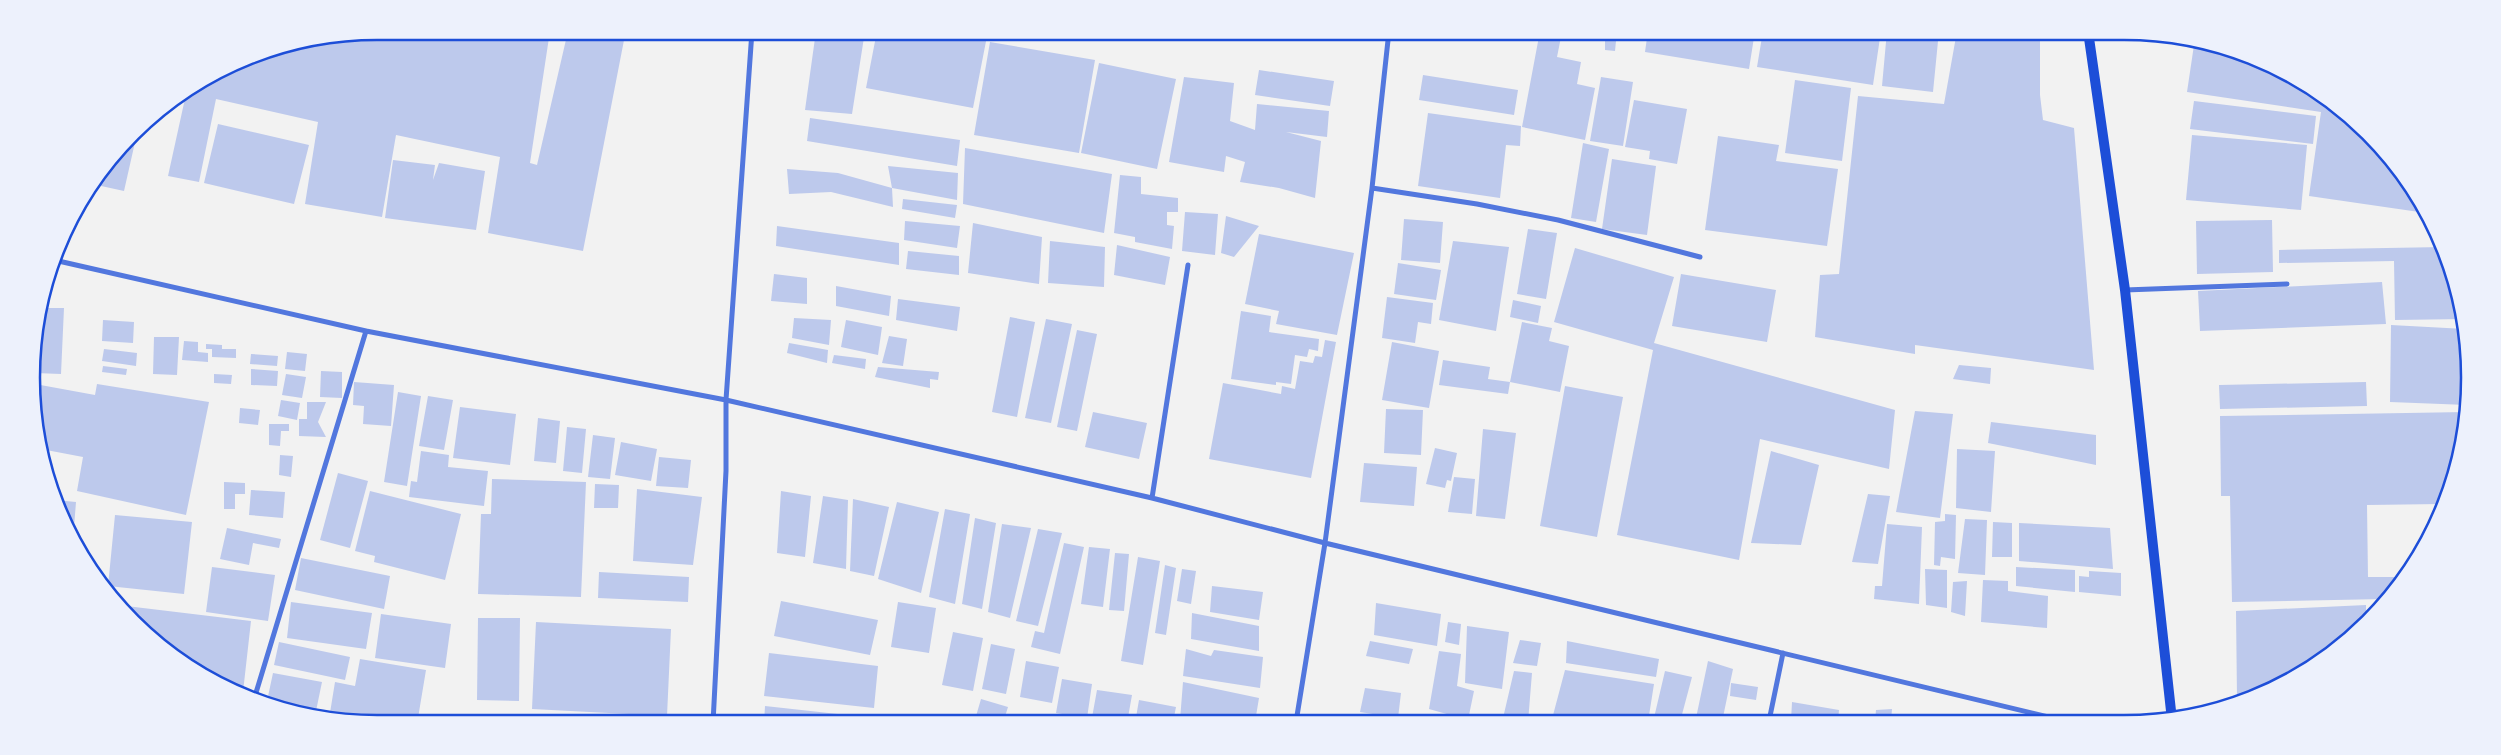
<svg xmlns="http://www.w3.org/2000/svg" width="2501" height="755" font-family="Signika,sans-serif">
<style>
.building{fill:#bdc9ec}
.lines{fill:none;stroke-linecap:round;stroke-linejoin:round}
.minor{stroke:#5277de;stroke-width:5}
.secondary{stroke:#1d4ed8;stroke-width:10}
.rim{fill:none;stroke:#1d4ed8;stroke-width:2.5}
</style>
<rect width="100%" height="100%" fill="#f2f2f2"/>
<path class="building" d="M 378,31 L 550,31 L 530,163 L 537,165 L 568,31 L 606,31 L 625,35 L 583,251 L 488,233 L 500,157 L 396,135 L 382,217 L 305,204 L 318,122 L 216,99 L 199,182 L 168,176 L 186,94 L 245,58 L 310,38 Z
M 816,31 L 865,31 L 852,114 L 805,110 Z
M 877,31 L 988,31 L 973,108 L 866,88 Z
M 1540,31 L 1583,31 L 1582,37 L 1541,34 L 1561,37 L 1557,57 L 1581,62 L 1577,84 L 1595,88 L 1585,140 L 1522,127 Z
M 1587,31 L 1617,31 L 1615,51 L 1605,50 L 1605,39 L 1586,36 Z
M 1648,31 L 1755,31 L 1749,69 L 1645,52 Z
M 1763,31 L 1881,31 L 1873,85 L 1757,67 Z
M 1887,31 L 1939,31 L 1933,92 L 1882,86 Z
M 1957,31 L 2040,31 L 2040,95 L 2043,120 L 2074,128 L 2094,370 L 1915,345 L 1915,354 L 1815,337 L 1820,275 L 1839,274 L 1858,96 L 1944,104 Z
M 990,42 L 1095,60 L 1079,153 L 974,135 Z
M 2194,45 L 2232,50 L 2256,58 L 2316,89 L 2368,132 L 2411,185 L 2426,213 L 2309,196 L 2321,112 L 2187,92 Z
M 1099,63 L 1176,79 L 1157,169 L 1081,153 Z
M 1259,70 L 1334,81 L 1330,106 L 1255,95 Z
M 1423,75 L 1518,90 L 1514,115 L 1419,100 Z
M 1184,77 L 1234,83 L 1230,121 L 1255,130 L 1257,104 L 1329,111 L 1327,137 L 1286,132 L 1321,141 L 1315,198 L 1279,188 L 1240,182 L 1245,162 L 1226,156 L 1224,172 L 1169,162 Z
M 1601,77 L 1633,82 L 1623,146 L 1590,141 Z
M 1795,80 L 1851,88 L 1842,161 L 1785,153 Z
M 1634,100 L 1687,109 L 1677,164 L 1649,159 L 1650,151 L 1625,147 Z
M 2194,101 L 2316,116 L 2313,144 L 2190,129 Z
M 1428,113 L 1521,126 L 1520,146 L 1506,145 L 1500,198 L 1418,186 Z
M 810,118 L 960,140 L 957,166 L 807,141 Z
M 218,124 L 309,145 L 294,204 L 204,183 Z
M 138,129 L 124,191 L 92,184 L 103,166 Z
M 2192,135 L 2307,145 L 2301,210 L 2186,200 Z
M 1718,136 L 1779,145 L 1776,161 L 1838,169 L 1827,246 L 1705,230 Z
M 1583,143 L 1609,149 L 1596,222 L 1571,218 Z
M 965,148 L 1112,174 L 1104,233 L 963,204 Z
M 1612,159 L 1656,166 L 1647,235 L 1602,229 Z
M 393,160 L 435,165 L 433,180 L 439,163 L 485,171 L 476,230 L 385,218 Z
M 888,166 L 958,173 L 957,200 L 892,188 L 893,207 L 831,192 L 789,194 L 787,169 L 838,173 L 892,188 Z
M 1120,175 L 1141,177 L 1141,194 L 1178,198 L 1178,212 L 1167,212 L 1167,225 L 1174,226 L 1172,249 L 1135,242 L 1135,237 L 1114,233 Z
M 903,199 L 957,205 L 955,218 L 902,209 Z
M 1185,212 L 1218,214 L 1215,255 L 1182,251 Z
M 1226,216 L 1259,226 L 1234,257 L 1221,253 Z
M 1404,219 L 1443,222 L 1440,263 L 1401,260 Z
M 2272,220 L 2273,272 L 2197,274 L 2196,221 Z
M 905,221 L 960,226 L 957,248 L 904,240 Z
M 973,223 L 1042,237 L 1039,284 L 968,273 Z
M 777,226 L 899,243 L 899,265 L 776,246 Z
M 1528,229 L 1557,233 L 1546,299 L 1517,294 Z
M 1259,234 L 1354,253 L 1337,335 L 1276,324 L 1279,311 L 1245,304 Z
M 1050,241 L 1105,247 L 1104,287 L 1048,283 Z
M 1453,241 L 1509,247 L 1496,331 L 1439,320 Z
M 1117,245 L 1170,257 L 1165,285 L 1114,275 Z
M 2444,247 L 2464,319 L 2395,320 L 2394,261 L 2279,263 L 2279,250 Z
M 1575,248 L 1674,277 L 1654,343 L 1895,410 L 1889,469 L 1760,439 L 1739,560 L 1617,535 L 1653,350 L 1554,322 Z
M 908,251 L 959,256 L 959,275 L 906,269 Z
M 1398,263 L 1441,270 L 1436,300 L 1394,294 Z
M 774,274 L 807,278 L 807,304 L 771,301 Z
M 1681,274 L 1776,290 L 1767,342 L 1672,326 Z
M 2382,282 L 2386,324 L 2200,331 L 2198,291 Z
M 836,286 L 891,296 L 889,316 L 836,306 Z
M 1387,297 L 1433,303 L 1431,324 L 1418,322 L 1415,343 L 1382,338 Z
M 898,299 L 960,307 L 957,331 L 896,320 Z
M 1513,300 L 1541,306 L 1538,323 L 1510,317 Z
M 40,308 L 64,308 L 61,374 L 35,373 Z
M 1241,311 L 1271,316 L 1269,332 L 1319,339 L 1318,351 L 1309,349 L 1307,357 L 1295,355 L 1291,384 L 1276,382 L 1276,385 L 1231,379 Z
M 1010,317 L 1035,322 L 1017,417 L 992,412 Z
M 794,318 L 831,320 L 829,345 L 792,338 Z
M 1046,319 L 1072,324 L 1051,423 L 1025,418 Z
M 103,320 L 134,322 L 133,343 L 102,341 Z
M 846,320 L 882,327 L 878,355 L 841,347 Z
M 1522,322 L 1552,328 L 1549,341 L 1569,346 L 1560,392 L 1510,382 Z
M 2391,325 L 2465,329 L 2470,377 L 2467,405 L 2390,402 Z
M 1077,330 L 1097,334 L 1077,431 L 1057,427 Z
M 889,336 L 907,339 L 903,366 L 882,363 Z
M 154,337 L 179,337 L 177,375 L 153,374 Z
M 1325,340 L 1336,342 L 1311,478 L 1209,459 L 1223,383 L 1281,394 L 1282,386 L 1295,389 L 1300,361 L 1313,363 L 1315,356 L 1322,357 Z
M 184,341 L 198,342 L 198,352 L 208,353 L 208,362 L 182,360 Z
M 1392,342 L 1439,351 L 1429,408 L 1382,400 Z
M 789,343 L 828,350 L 827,363 L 787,353 Z
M 206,344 L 222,345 L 222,349 L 236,349 L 236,358 L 212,357 L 212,349 L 206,349 Z
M 104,349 L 137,353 L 136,366 L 102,361 Z
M 287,352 L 307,354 L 305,371 L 285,369 Z
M 251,354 L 278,356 L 277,366 L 250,364 Z
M 834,355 L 866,359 L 865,369 L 832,363 Z
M 1443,360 L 1490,367 L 1488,379 L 1510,382 L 1508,394 L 1439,385 Z
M 1959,365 L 1991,368 L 1990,384 L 1953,379 Z
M 103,366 L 127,369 L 126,375 L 102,372 Z
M 878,367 L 939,372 L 938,380 L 930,379 L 930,388 L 875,377 Z
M 251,369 L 278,371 L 277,386 L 251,385 Z
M 321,371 L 342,372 L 342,398 L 320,397 Z
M 214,374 L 232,375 L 231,384 L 214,383 Z
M 286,374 L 306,377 L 302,398 L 282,395 Z
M 354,382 L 394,385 L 391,426 L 363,424 L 364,406 L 353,405 Z
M 2366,382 L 2367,406 L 2220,409 L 2219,385 Z
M 35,384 L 95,395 L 97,384 L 209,402 L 186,515 L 77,491 L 83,457 L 41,449 Z
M 1565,386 L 1623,397 L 1597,537 L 1540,526 Z
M 398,392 L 421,396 L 407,486 L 384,482 Z
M 428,396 L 453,400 L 444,450 L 419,446 Z
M 281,400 L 300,403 L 297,420 L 278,416 Z
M 307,402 L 326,402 L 318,422 L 326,437 L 299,436 L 299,419 L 307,419 Z
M 460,407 L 516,414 L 510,465 L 453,458 Z
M 240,408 L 260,410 L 258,425 L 239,423 Z
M 1386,409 L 1423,410 L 1421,455 L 1384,453 Z
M 1915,411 L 1953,414 L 1940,518 L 1896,512 Z
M 1093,412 L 1147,423 L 1139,459 L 1085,447 Z
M 2466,412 L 2463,445 L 2441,504 L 2367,505 L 2368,577 L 2402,577 L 2383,599 L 2232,602 L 2230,496 L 2221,496 L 2220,416 Z
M 538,418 L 560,421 L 556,463 L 534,461 Z
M 1991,422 L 2096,435 L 2096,465 L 1988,443 Z
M 269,424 L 289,424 L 289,431 L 281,431 L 280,446 L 269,445 Z
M 567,427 L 586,429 L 582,473 L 563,471 Z
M 1483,429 L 1516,433 L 1505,519 L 1476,516 Z
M 593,435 L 615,438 L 610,479 L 588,477 Z
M 621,442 L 657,449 L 651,481 L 615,475 Z
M 1435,448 L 1457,453 L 1451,481 L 1447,480 L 1445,488 L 1426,484 Z
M 1957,449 L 1995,451 L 1991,512 L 1956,508 Z
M 421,451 L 449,455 L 448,467 L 488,471 L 484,506 L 409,497 L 411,481 L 417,482 Z
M 1771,451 L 1819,465 L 1801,545 L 1751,543 Z
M 280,455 L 293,456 L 291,477 L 279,475 Z
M 659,457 L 691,460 L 688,488 L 656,486 Z
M 1364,463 L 1417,467 L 1414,506 L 1360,502 Z
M 338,473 L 368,481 L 350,548 L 320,540 Z
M 1454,477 L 1475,479 L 1472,514 L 1448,512 Z
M 492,479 L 586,482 L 581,597 L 478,594 L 481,514 L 491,514 Z
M 224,482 L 245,483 L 245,494 L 235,494 L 235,509 L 224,509 Z
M 595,484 L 619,485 L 618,508 L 594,508 Z
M 637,489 L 702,497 L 693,565 L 633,561 Z
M 251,490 L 285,492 L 283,518 L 249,515 Z
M 370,491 L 461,514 L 445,580 L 374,562 L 375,556 L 355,551 Z
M 781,491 L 811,496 L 805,557 L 777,553 Z
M 1868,494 L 1890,496 L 1878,564 L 1852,562 Z
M 823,496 L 848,500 L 846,569 L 813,563 Z
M 853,499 L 889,507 L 874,576 L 850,571 Z
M 55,500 L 76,502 L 73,540 L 67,531 Z
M 897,502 L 939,512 L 921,593 L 878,579 Z
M 945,509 L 970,514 L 955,604 L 929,597 Z
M 1945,514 L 1956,515 L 1955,559 L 1941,557 L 1940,566 L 1934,565 L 1935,522 L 1945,521 Z
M 115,515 L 192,522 L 184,594 L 108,586 Z
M 975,518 L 996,523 L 982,609 L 962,604 Z
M 1965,519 L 1987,520 L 1985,575 L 1958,573 Z
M 1993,522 L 2012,523 L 2012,557 L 1992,557 Z
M 2019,523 L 2110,528 L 2113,569 L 2019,561 Z
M 1002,524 L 1031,528 L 1010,618 L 988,612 Z
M 1887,524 L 1922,527 L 1919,604 L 1874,599 L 1875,586 L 1882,586 Z
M 227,528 L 281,539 L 279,548 L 253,543 L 249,565 L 220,559 Z
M 1038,529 L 1062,533 L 1038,626 L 1016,621 Z
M 1064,543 L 1084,547 L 1060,654 L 1031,647 L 1035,631 L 1044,633 Z
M 1089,547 L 1110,549 L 1103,607 L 1081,604 Z
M 1115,553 L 1129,554 L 1124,611 L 1109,610 Z
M 1138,557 L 1160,561 L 1143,665 L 1121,661 Z
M 301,558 L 390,576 L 384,609 L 295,590 Z
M 1165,565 L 1176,568 L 1166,635 L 1155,633 Z
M 212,567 L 275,575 L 268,621 L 206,612 Z
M 2016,567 L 2075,570 L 2075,592 L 2016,586 Z
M 1182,569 L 1196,571 L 1191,604 L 1177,601 Z
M 1925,569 L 1947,570 L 1947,608 L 1926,605 Z
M 2089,571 L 2121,573 L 2121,596 L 2079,592 L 2079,576 L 2089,577 Z
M 599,572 L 689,577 L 688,602 L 598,598 Z
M 1983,580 L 2008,581 L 2008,591 L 2048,596 L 2047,628 L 1981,622 Z
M 1967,581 L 1965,616 L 1951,612 L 1953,582 Z
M 1212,586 L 1263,592 L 1259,620 L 1210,612 Z
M 781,601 L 878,620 L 870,655 L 774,636 Z
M 291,602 L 372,613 L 366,649 L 287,638 Z
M 898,602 L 936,608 L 929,653 L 891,647 Z
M 1376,603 L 1441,614 L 1437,646 L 1374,635 Z
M 118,605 L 251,621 L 243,692 L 204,677 L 149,638 Z
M 2366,605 L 2366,620 L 2352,638 L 2276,688 L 2246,697 L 2237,698 L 2236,611 Z
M 1192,613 L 1259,626 L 1259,651 L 1191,639 Z
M 381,614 L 451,624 L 445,668 L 375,658 Z
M 478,618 L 520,618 L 519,701 L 477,700 Z
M 536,622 L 671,629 L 667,716 L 532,709 Z
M 1448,622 L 1461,624 L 1459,645 L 1445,642 Z
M 1467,626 L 1509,632 L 1502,689 L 1465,683 Z
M 953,632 L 983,638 L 973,691 L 942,685 Z
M 1520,640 L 1541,643 L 1537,666 L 1513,663 Z
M 1370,641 L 1413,649 L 1409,664 L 1366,656 Z
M 1567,641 L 1659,659 L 1656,677 L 1566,663 Z
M 279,642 L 350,657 L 345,680 L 274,665 Z
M 991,644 L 1015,649 L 1006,694 L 982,689 Z
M 1186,649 L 1211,656 L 1214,650 L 1263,657 L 1260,688 L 1183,676 Z
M 1439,651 L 1461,654 L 1457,686 L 1474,691 L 1468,720 L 1429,709 Z
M 769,653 L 878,666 L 874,708 L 764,696 Z
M 360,659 L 426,670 L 417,724 L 377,724 L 329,719 L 335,682 L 355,686 Z
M 1026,661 L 1059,667 L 1052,703 L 1020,697 Z
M 1708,661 L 1733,669 L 1722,722 L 1709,722 L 1696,718 Z
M 1565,670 L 1654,684 L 1648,722 L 1565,722 L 1552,719 Z
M 1514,671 L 1532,673 L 1528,722 L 1503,718 Z
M 1665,671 L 1692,677 L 1680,722 L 1653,722 Z
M 273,673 L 322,682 L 316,711 L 267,701 Z
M 1062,679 L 1092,684 L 1087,718 L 1056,713 Z
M 1183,682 L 1259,698 L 1255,722 L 1193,722 L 1180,720 Z
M 1731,683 L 1758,687 L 1756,700 L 1730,696 Z
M 1365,688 L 1401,693 L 1398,718 L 1360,712 Z
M 1097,690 L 1132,695 L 1127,723 L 1091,723 Z
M 981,699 L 1008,707 L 1003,723 L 974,723 Z
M 1139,700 L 1176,707 L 1173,722 L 1135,723 Z
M 1792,702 L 1839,710 L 1838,721 L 1791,721 Z
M 765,706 L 874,718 L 874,723 L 764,723 Z
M 1892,709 L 1891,721 L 1875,721 L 1876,710 Z
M 428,720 L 476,722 L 476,724 L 428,724 Z
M 583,720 L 606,722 L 606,723 L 583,723 Z"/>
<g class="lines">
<path class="minor" d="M 1372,188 L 1477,204 L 1558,220 L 1700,257
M 54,260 L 366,331 L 726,400 L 1152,498 L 1325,543 L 2065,721
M 2125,290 L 2287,284
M 1152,498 L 1188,265
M 255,696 L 366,331
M 1769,721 L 1783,653
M 1296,722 L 1325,543 L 1372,188 L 1389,31
M 713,723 L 726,471 L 726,400 L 752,31"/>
<path class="secondary" d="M 2088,31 L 2125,290 L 2172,720"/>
</g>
<path d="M0 0H2501V755H0ZM377 40H2124A337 337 0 0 1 2461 377V378A337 337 0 0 1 2124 715H377A337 337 0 0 1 40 378V377A337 337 0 0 1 377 40Z" fill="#edf1fc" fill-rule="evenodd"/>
<path class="rim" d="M377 40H2124A337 337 0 0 1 2461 377V378A337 337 0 0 1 2124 715H377A337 337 0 0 1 40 378V377A337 337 0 0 1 377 40Z"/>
</svg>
